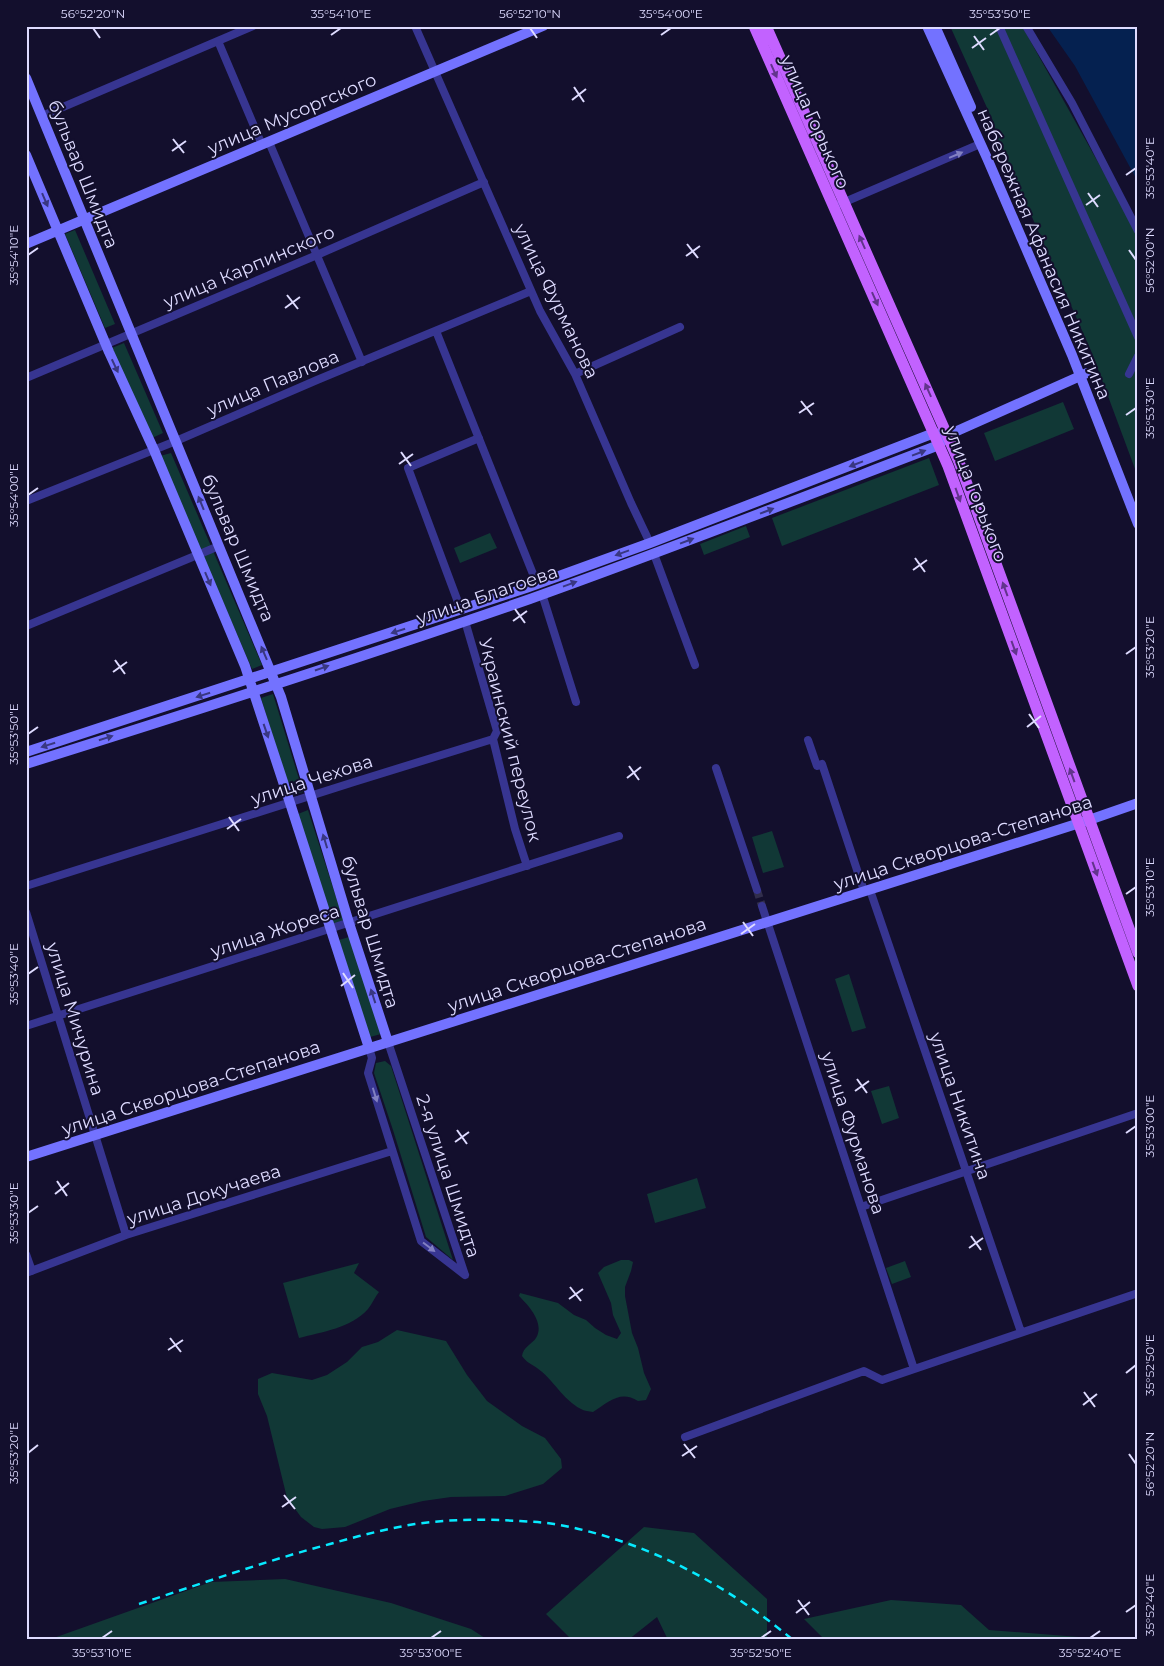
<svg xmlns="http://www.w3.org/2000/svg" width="1164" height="1666" font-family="Montserrat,sans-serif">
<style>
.green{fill:#113836}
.water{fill:#052150}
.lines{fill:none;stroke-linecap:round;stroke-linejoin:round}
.street-tunnel{stroke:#312e4c;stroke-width:8;stroke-dasharray:8 4;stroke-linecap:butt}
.street{stroke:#373591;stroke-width:8}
.secondary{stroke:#7372ff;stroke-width:10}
.primary{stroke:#c262ff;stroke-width:11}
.rail{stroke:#07eaff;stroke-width:2.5;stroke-dasharray:8 6;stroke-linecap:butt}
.oneway{fill:#62348c}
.oneway2{fill:#8280c2}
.oneway3{fill:#393781}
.ticks{fill:none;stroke:#dedbff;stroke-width:2}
.labels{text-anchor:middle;stroke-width:4;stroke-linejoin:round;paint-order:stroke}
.street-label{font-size:18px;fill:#dedbff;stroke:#130f2d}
.neatline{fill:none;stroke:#dedbff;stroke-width:2}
.ticks-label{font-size:12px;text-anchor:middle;fill:#dedbff}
</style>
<rect width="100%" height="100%" fill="#130f2d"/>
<path class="green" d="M 950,26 L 1022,26 L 1138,234 L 1138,477 L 1092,353 L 998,140 L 993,121 Z
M 75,230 L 115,324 L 105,328 L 65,234 Z
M 124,343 L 163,433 L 152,438 L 112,348 Z
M 1063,402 L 1074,429 L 995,461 L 984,433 Z
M 171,453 L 262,665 L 252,669 L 160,456 Z
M 929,458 L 939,485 L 782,546 L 772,518 Z
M 746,526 L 750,537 L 704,555 L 700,544 Z
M 490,533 L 497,548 L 460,563 L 454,548 Z
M 273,694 L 303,792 L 291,795 L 261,698 Z
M 308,810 L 344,922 L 333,925 L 298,814 Z
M 772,831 L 784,867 L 763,873 L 752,837 Z
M 349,937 L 381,1034 L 370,1037 L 339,940 Z
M 849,974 L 866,1028 L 852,1032 L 835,979 Z
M 385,1061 L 391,1066 L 453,1260 L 426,1237 L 393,1130 L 374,1073 L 376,1063 Z
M 889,1086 L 899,1118 L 882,1124 L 871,1091 Z
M 697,1178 L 706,1208 L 655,1223 L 647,1194 Z
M 621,1260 L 629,1260 L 633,1262 L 631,1271 L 625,1287 L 625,1296 L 632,1333 L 638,1348 L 644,1373 L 651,1389 L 646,1400 L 638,1401 C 620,1390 609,1402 593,1412 C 589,1411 584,1411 581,1409 C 563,1400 553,1379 537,1368 C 531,1364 526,1362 522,1356 C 523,1347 532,1344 536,1338 C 545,1323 529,1306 519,1296 L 520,1293 L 558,1303 L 574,1315 L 586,1320 L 595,1328 L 606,1335 L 617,1339 L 621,1333 L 613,1315 L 611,1303 L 598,1273 L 604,1267 Z
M 905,1261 L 911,1277 L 892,1284 L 886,1268 Z
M 359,1263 L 354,1273 L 379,1292 C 375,1297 372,1304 368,1309 C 351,1328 322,1332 299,1338 L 283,1283 Z
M 397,1330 L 446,1341 L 467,1375 L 487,1401 L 522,1426 L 545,1438 L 561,1459 L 562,1468 L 543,1484 L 505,1496 L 451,1497 L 423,1501 L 390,1509 L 345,1527 L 322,1529 L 314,1527 L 301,1517 L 287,1498 L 267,1416 L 258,1394 L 258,1379 L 272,1373 L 312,1380 L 327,1375 L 347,1362 L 362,1347 L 378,1342 Z
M 644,1527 L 694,1533 L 767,1599 L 767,1640 L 668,1640 L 657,1617 L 628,1640 L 572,1640 L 546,1614 Z
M 285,1579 L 391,1603 L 471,1629 L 488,1640 L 48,1640 L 211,1582 Z
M 891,1600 L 961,1605 L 989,1630 L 1117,1640 L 836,1640 L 822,1637 L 804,1619 Z"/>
<path class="water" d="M 1047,26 L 1138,26 L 1138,182 L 1075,66 Z"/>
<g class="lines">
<path class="street-tunnel" d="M 757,890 L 762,906"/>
<path class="street" d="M 415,26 L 540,311 L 575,374 L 631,503 L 650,543
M 999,26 L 1138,337
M 1026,26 L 1072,103 L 1138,231
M 218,41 L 262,145
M 42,116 L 253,26
M 269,142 L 362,362
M 840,204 L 980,144
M 436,331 L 537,584
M 575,374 L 680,327
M 1129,374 L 1138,356
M 26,378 L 317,255 L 484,182
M 26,501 L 176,441 L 317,380 L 531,291
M 654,554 L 695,665
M 542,594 L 576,702
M 461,610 L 408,468 L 479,438
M 465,621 L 497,731 L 493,739 L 515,829 L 527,866
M 26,626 L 219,546
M 808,740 L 817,766 L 822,764 L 864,891
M 716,768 L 757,890
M 26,886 L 354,782 L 493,739
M 870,890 L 1021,1332
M 762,906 L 914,1369
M 26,912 L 126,1235
M 26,1026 L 619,836
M 388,1042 L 465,1275
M 369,1048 L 372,1058 L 368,1073 L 421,1241 L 465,1275
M 861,1207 L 1138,1113
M 26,1254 L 32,1271
M 26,1273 L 126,1235 L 392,1151
M 685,1437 L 864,1371 L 882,1380 L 1138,1293"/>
<path class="secondary" d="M 927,26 L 987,158 L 1072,355 L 1138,524
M 935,26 L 971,107
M 26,78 L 281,697 L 349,923 L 388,1042
M 26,155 L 109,352 L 154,450 L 245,666 L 290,803 L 369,1048
M 26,244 L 543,26
M 26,752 L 526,588 L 650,543 L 934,433 L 942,434
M 26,764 C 195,711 363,657 530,599 C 667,550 803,497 939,445 L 948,435 L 1087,373
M 26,1157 L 1089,820 L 1138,803"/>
<path class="primary" d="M 754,26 L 948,466 L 1138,986
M 766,26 L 959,462 L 1138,953"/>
<path class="rail" d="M 139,1604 C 203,1583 266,1561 330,1544 C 358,1536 386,1529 415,1524 C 450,1519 485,1519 520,1521 C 532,1522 543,1522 554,1524 C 642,1539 725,1583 793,1640"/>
</g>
<defs><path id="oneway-solid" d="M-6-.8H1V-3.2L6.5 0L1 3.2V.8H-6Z" transform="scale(1.25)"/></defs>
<g class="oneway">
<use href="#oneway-solid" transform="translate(774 71) rotate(66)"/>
<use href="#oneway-solid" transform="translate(862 242) rotate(-114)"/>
<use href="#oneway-solid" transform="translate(875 299) rotate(66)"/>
<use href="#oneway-solid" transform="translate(928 390) rotate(-114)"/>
<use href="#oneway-solid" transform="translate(958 495) rotate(70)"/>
<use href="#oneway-solid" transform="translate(1005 589) rotate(-110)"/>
<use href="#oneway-solid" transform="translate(1014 648) rotate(70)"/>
<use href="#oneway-solid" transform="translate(1072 775) rotate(-110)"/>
<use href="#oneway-solid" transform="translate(1095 869) rotate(70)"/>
</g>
<g class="oneway2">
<use href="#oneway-solid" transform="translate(956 155) rotate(-23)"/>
<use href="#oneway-solid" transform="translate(375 1095) rotate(73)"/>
<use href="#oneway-solid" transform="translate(429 1247) rotate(37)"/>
</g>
<g class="oneway3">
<use href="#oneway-solid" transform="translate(45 200) rotate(67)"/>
<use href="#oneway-solid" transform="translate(115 366) rotate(65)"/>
<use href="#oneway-solid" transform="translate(919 453) rotate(-21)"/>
<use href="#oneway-solid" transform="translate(856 464) rotate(159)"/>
<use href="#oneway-solid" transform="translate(201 503) rotate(-112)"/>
<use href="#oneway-solid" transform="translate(767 511) rotate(-21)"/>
<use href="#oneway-solid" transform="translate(687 541) rotate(-21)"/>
<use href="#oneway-solid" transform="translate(622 553) rotate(160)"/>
<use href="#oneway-solid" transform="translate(208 579) rotate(67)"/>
<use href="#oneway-solid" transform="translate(570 584) rotate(-20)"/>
<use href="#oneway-solid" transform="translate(398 631) rotate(162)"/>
<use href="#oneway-solid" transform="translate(264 653) rotate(-113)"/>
<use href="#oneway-solid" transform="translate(322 668) rotate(-19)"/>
<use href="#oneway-solid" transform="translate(203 695) rotate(162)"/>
<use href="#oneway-solid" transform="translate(266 731) rotate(71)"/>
<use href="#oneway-solid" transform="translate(106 738) rotate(-18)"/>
<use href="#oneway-solid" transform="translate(48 745) rotate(163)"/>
<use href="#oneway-solid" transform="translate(325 841) rotate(-107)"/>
<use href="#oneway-solid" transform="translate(373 996) rotate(-108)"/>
</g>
<path class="ticks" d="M 93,28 L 100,38M 530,28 L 537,38M 331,35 L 341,28M 661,35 L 671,28M 990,35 L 1000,28M 974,36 L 984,50M 972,48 L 986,38M 574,87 L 584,102M 572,100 L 586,89M 173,139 L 184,153M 172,151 L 186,141M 1126,175 L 1136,168M 1088,193 L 1098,207M 1086,205 L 1100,195M 687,244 L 698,258M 1129,250 L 1136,260M 28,255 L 38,248M 686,256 L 700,246M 287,295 L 298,309M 285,308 L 300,297M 801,401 L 812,415M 799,413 L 814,403M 1126,415 L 1136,408M 401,452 L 411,466M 399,464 L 413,454M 28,495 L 38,488M 915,558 L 925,572M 913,570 L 927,560M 515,609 L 525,623M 513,621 L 527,611M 1126,654 L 1136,647M 115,660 L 125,674M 113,672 L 127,662M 1029,714 L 1039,728M 1027,727 L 1041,716M 28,734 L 38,727M 629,766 L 639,780M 627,778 L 641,767M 229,817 L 239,831M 227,829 L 241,819M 1126,894 L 1136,887M 743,922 L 753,936M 741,934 L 755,924M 343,973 L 353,988M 28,974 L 38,967M 341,986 L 355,975M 857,1079 L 867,1093M 855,1091 L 869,1081M 457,1130 L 467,1144M 1126,1133 L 1136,1126M 455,1142 L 469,1132M 57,1181 L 67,1196M 55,1194 L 69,1183M 28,1213 L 38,1206M 971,1236 L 981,1250M 969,1248 L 983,1238M 570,1287 L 581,1301M 569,1299 L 583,1289M 170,1338 L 181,1352M 168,1350 L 183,1340M 1126,1373 L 1136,1365M 1084,1392 L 1095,1407M 1083,1405 L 1097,1394M 684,1444 L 695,1458M 28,1453 L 38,1445M 1129,1454 L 1136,1464M 682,1456 L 697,1446M 284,1495 L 295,1509M 282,1507 L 296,1497M 798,1600 L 809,1615M 1126,1612 L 1136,1605M 796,1613 L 810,1602M 102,1638 L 112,1631M 431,1638 L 441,1631M 761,1638 L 771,1631M 1090,1638 L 1100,1631"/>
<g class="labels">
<g class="street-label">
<text transform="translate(292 114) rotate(-23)" y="6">улица Мусоргского</text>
<text transform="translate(815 122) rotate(66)" y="6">улица Горького</text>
<text transform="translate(83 174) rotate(68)" y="6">бульвар Шмидта</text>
<text transform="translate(1044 254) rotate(67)" y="6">набережная Афанасия Никитина</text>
<text transform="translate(249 267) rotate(-23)" y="6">улица Карпинского</text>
<text transform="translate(556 301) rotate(64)" y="6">улица Фурманова</text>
<text transform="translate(273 383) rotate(-23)" y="6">улица Павлова</text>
<text transform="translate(976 494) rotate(69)" y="6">улица Горького</text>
<text transform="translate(238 548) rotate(67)" y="6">бульвар Шмидта</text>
<text transform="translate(487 595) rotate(-19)" y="6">улица Благоева</text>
<text transform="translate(510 740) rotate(76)" y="6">Украинский переулок</text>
<text transform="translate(312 780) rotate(-18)" y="6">улица Чехова</text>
<text transform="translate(963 843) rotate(-18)" y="6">улица Скворцова-Степанова</text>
<text transform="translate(275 931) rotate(-18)" y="6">улица Жореса</text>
<text transform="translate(370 932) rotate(73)" y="6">бульвар Шмидта</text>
<text transform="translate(577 965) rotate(-18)" y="6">улица Скворцова-Степанова</text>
<text transform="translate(75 1019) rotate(73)" y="6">улица Мичурина</text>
<text transform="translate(191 1088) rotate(-18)" y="6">улица Скворцова-Степанова</text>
<text transform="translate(960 1106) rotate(71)" y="6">улица Никитина</text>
<text transform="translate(853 1133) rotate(72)" y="6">улица Фурманова</text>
<text transform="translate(448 1176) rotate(72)" y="6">2-я улица Шмидта</text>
<text transform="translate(204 1195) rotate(-18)" y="6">улица Докучаева</text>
</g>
</g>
<rect width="1164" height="1666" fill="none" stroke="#130f2d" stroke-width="55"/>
<rect x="28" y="28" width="1108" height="1610" class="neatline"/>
<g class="ticks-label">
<text x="93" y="18">56°52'20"N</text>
<text x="341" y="18">35°54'10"E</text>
<text x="530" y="18">56°52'10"N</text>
<text x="671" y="18">35°54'00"E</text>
<text x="1000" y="18">35°53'50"E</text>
<text transform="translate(1150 168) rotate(-90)" y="4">35°53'40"E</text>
<text transform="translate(14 255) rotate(-90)" y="4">35°54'10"E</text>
<text transform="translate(1150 260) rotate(-90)" y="4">56°52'00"N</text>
<text transform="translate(1150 408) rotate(-90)" y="4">35°53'30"E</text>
<text transform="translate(14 495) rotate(-90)" y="4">35°54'00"E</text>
<text transform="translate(1150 647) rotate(-90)" y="4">35°53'20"E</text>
<text transform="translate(14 734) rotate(-90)" y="4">35°53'50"E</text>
<text transform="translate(1150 887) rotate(-90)" y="4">35°53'10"E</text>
<text transform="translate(14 974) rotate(-90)" y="4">35°53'40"E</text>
<text transform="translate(1150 1126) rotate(-90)" y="4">35°53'00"E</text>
<text transform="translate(14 1213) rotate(-90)" y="4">35°53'30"E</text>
<text transform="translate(1150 1365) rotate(-90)" y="4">35°52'50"E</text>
<text transform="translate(14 1453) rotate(-90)" y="4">35°53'20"E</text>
<text transform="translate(1150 1464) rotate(-90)" y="4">56°52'20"N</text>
<text transform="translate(1150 1605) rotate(-90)" y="4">35°52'40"E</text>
<text x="102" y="1657">35°53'10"E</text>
<text x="431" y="1657">35°53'00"E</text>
<text x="761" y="1657">35°52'50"E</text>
<text x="1090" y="1657">35°52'40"E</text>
</g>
</svg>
